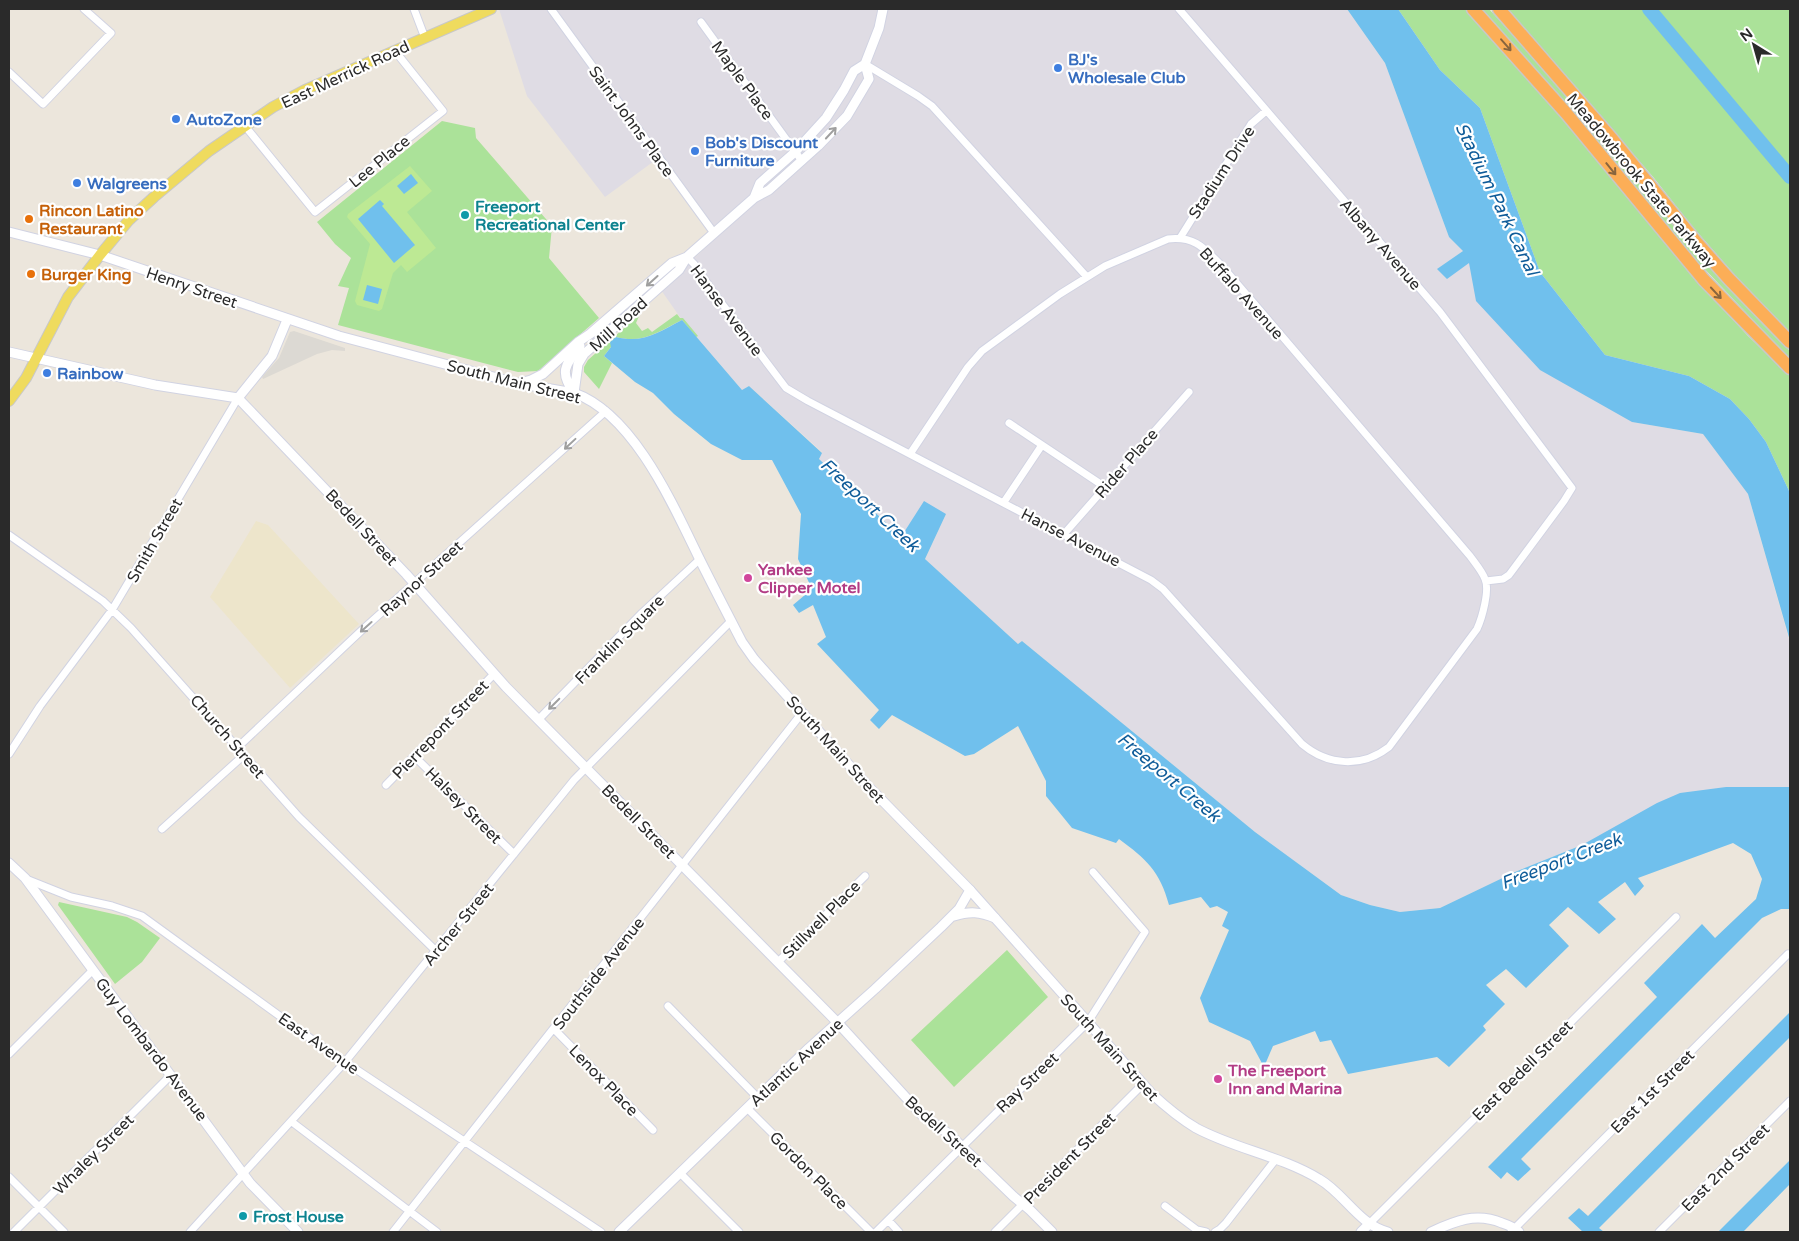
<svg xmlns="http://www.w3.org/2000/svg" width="1799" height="1241" font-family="'Varela Round',sans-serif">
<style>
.industrial{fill:#dfdce4}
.education{fill:#ede5cb}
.green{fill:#abe299}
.pitch{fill:#bde994}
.plaza{fill:#dcd9d3}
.water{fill:#70c0ed}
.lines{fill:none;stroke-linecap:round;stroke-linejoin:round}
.river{stroke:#70c0ed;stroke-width:14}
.minor-casing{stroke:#d1d3e2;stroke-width:9}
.tertiary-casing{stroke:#d1d3e2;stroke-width:11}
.secondary-casing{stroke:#d1d3e2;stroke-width:11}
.primary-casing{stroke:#c8c8c8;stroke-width:12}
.motorway-casing{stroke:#c8c8c8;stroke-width:15}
.minor{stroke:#fff;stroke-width:7}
.tertiary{stroke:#fff;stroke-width:9}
.secondary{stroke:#fff;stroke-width:9}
.primary{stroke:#efdb5e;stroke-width:10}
.motorway{stroke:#fcae57;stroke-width:12}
.oneway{stroke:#88653e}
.oneway2{stroke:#9f9f9f}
.shop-dot{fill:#3f7fe0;stroke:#fff;stroke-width:2}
.culture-dot{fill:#0f9aa8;stroke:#fff;stroke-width:2}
.food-dot{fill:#e8710a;stroke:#fff;stroke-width:2}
.hotel-dot{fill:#d1479c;stroke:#fff;stroke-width:2}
.labels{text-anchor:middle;stroke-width:4.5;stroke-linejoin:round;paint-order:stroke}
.shop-label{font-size:16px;font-weight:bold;fill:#366cbe;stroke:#fff;text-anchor:start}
.street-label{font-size:16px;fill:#2a2a2a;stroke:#fff}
.culture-label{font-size:16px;font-weight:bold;fill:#0d838f;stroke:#fff;text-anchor:start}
.food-label{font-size:16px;font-weight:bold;fill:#c56008;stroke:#fff;text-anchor:start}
.hotel-label{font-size:16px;font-weight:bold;fill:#b23c85;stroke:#fff;text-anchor:start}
.water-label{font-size:18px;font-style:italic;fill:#0f5c99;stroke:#fff}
</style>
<rect width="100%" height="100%" fill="#ece6dc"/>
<path class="industrial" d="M 499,9 L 1347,9 L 1385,63 L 1449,237 L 1463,251 L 1438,269 L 1469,262 L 1632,422 L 1703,434 L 1748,494 L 1790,643 L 1790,787 L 1726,787 L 1515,872 L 1440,908 L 1400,912 L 1370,905 L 1341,895 L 1255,832 L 1022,641 L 1018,644 L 925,559 L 946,514 L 901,537 L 819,459 L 822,452 L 749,386 L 742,390 L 682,320 L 661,290 L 718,236 L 661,156 L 605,197 L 527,96 Z"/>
<path class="education" d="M 256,521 L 268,525 L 359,624 L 290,688 L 210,597 Z"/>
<path class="green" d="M 1398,9 L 1465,9 L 1541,93 L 1705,290 L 1748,336 L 1790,376 L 1790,493 L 1766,442 L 1749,419 L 1730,399 L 1689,376 L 1605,355 L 1540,272 L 1480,108 L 1440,70 Z
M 1482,9 L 1489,9 C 1524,48 1561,87 1595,128 C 1658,204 1718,283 1790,351 L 1790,359 L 1700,264 L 1577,117 Z
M 1508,9 L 1790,9 L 1790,333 L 1756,299 L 1692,226 L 1654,178 Z
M 442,121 L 475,128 L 476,138 L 552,226 L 549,258 L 599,318 L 538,371 L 518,372 L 338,325 L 349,288 L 338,286 L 351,258 L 335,244 L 317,222 Z
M 640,314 L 636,323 L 642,331 L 648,328 L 652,332 L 677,314 L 680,318 L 683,318 L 698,336 L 696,337 L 682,320 C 658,332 643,344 616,337 L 611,347 L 604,356 L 612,363 L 599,389 L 584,372 L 584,367 L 588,360 Z
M 59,902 L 127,917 L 137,922 L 160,938 L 142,962 L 115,984 L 58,905 Z
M 1007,950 L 1048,997 L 954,1087 L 911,1040 Z"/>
<path class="pitch" d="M 410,166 L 432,191 L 407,212 L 436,248 L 407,272 L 401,265 L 393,273 L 382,309 L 379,311 L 357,305 L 355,301 L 370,244 L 347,217 L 348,214 Z"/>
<path class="plaza" d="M 294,331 L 345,348 L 345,351 L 332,350 L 317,354 L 263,379 L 262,377 L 279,358 L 290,332 Z"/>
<path class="water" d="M 1347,9 L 1398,9 L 1440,70 L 1480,108 L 1540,272 L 1605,355 L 1689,376 L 1730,399 L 1749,419 L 1766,442 L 1790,493 L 1790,641 L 1748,494 L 1703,434 L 1632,422 L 1540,370 L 1476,301 L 1469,263 L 1447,279 L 1437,269 L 1463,251 L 1449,237 L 1385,63 Z
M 411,174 L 418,183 L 404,194 L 397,186 Z
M 380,200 L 384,204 L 382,206 L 415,245 L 394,263 L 358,219 Z
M 367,285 L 382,289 L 378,304 L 363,300 Z
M 682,320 L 742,390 L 749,386 L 822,453 L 819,459 L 901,537 L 924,501 L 946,514 L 925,559 L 1018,644 L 1022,641 L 1255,832 L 1341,895 L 1370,905 L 1400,912 L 1440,908 L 1515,872 L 1582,845 L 1657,803 L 1680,793 L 1726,787 L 1790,787 L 1790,909 L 1781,909 L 1762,918 L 1521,1159 L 1531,1169 L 1518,1181 L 1507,1172 L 1501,1179 L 1488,1167 L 1657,997 L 1644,983 L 1702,924 L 1715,938 L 1756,899 L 1762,879 L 1751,854 L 1733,843 L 1638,878 L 1644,886 L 1635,896 L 1625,882 L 1598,902 L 1616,919 L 1599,934 L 1568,907 L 1549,925 L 1569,946 L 1526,988 L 1506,969 L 1486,985 L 1505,1004 L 1483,1026 L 1486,1030 L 1449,1067 L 1437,1057 L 1348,1074 L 1331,1040 L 1320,1042 L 1315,1031 L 1273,1046 L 1264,1067 L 1250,1041 L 1209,1022 L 1200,998 L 1229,930 L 1222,926 L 1228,912 L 1217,906 L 1210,908 L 1201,897 L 1169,905 C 1160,871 1146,859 1119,839 L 1116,843 L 1072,828 L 1046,796 L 1046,781 L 1018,726 L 974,754 L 965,756 L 892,715 L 879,729 L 870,720 L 879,710 L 817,644 L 826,637 L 813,605 L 799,613 L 793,605 L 812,589 L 798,559 L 801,514 L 772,460 L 742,460 L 711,444 L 674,414 L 653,393 L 635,382 L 604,356 L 611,347 L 610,342 L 616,337 C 643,344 659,332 682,320 Z
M 1790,1012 L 1790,1037 L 1599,1228 L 1604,1232 L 1583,1232 L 1568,1218 L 1579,1208 L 1588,1216 Z
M 1790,1160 L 1790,1184 L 1743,1232 L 1718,1232 Z"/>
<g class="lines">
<path class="river" d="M 1649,9 L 1790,177"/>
<g class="minor-casing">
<path id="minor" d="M 414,9 L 425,38
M 551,9 L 714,233
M 1179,9 L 1440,312 L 1572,488 L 1564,501 L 1509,575 L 1503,579 L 1486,581
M 701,22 L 802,161
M 865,64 L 918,96 L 932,106 L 1087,277
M 9,72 L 43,104 L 111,33 L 84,9
M 245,126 L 315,212 L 443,111 L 395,51
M 1180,238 L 1251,124 L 1266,111
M 687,257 L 694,264 L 714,293 L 786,388 L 808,401 L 1151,580 L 1163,589 L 1302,744 C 1328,766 1362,768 1389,747 L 1477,629 C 1482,618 1490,590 1485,579 C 1482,571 1475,563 1470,556 L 1222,266 C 1204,248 1195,236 1168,239 L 1105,266 L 1060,294 L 982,351 L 968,367 L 910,454
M 1009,423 L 1105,487
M 1004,502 L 1042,445
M 1064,534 L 1189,392
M 9,535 L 103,601 L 131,628 L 299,817 L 436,951
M 539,719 L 642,613 L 700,559
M 238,747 L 362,630 L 606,411
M 9,754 L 40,706 L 112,610 L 238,398
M 414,756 L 514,854
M 386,785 L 494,674
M 162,829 L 244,755
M 26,879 L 71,897 L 112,906 L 142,916 L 321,1046 L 601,1232
M 778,962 L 865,876
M 668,1006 L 758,1098
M 554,1029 L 653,1130
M 9,1054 L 93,970
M 747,1108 L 871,1232
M 292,1122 L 437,1232
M 680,1173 L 739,1232
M 9,1177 L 64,1232
M 1165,1206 L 1197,1230 L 1206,1232
M 888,1220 L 899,1232
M 1369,1224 L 1676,917
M 14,1232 L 171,1075
M 190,1232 L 345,1062 L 574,780 L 731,621
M 393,1232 L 802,713
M 876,1232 L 1088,1022 L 1145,932 L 1093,872
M 995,1232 L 1143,1084
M 1215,1232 L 1220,1229 L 1226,1223 L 1276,1159
M 1511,1232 L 1788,954
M 1659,1232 L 1790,1101"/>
</g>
<g class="tertiary-casing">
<path id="tertiary" d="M 9,232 L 100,255
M 238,398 L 406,574 L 506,687 L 837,1022 L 922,1115 L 949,1134 L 1013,1196 L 1030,1210 L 1052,1232
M 9,863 L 25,878 L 250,1183 L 298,1232
M 970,890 L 1151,1093 C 1165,1106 1179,1118 1196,1128 C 1235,1149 1281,1156 1319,1179 C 1344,1193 1359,1225 1388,1232
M 1361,1232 L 1369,1224
M 1431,1232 C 1455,1221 1476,1212 1502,1223 C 1508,1225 1514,1227 1519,1232"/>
</g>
<g class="secondary-casing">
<path id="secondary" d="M 754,198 L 760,183 L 795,152 L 826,118 L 844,90 L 854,71 L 865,64 L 879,28 L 883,9
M 100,255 L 339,336 L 516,383 L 574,393 C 634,414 674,507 700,560 C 714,588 728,615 742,642 L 754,659 L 867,785 L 970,890 L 959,909 L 941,927 L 875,989 L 809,1048 L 619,1232
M 9,352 L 155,385 L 238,398 L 272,356 L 287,320
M 519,383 L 531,380 L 543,374 L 578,342 L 590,334 L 672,263 L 687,257
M 574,393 L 578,364 L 584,354 L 679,270 L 687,257 L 754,198 L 769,190 L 818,146 L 847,116 L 869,79 L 865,64
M 574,393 C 559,372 565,365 580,346
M 954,916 C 970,911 980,912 995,918"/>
</g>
<g class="primary-casing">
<path id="primary" d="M 9,401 L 26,378 L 68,297 L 100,255 L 129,220 L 154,197 L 209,151 L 273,107 L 305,90 L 491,9"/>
</g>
<g class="motorway-casing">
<path id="motorway" d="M 1473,9 L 1566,113 L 1704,280 L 1790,368
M 1499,9 L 1612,139 L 1697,243 L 1729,279 L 1790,342"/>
</g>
<use href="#minor" class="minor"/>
<use href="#tertiary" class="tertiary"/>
<use href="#secondary" class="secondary"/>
<use href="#primary" class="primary"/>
<use href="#motorway" class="motorway"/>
</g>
<defs><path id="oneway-shaft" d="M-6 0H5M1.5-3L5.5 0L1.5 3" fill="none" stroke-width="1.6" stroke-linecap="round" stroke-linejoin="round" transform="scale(1.25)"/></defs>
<g class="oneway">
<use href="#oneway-shaft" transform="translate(1506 45) rotate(49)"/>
<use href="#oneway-shaft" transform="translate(1611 169) rotate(51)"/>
<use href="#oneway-shaft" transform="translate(1716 293) rotate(47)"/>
</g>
<g class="oneway2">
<use href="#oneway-shaft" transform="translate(831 133) rotate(-47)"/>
<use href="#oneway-shaft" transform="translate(652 281) rotate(138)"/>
<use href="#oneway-shaft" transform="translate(570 444) rotate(137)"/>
<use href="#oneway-shaft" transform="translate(366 627) rotate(138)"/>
<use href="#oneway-shaft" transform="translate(554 704) rotate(135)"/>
</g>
<g class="shop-dot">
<circle cx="1058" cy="68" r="5"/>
<circle cx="176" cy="119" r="5"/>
<circle cx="695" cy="151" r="5"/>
<circle cx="77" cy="183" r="5"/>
<circle cx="47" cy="373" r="5"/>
</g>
<g class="culture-dot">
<circle cx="465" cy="215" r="5"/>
<circle cx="243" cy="1216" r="5"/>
</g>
<g class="food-dot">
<circle cx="29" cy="219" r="5"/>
<circle cx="31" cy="274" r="5"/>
</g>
<g class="hotel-dot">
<circle cx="748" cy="578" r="5"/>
<circle cx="1218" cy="1079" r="5"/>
</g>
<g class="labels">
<g class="shop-label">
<text x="1068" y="65">BJ's<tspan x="1068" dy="18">Wholesale Club</tspan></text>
<text x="186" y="125">AutoZone</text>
<text x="705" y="148">Bob's Discount<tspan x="705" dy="18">Furniture</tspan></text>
<text x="87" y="189">Walgreens</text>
<text x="57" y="379">Rainbow</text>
</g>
<g class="street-label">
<text transform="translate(345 74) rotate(-25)" y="6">East Merrick Road</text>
<text transform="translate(743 80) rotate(54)" y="6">Maple Place</text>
<text transform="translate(632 121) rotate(54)" y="6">Saint Johns Place</text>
<text transform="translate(379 161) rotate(-39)" y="6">Lee Place</text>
<text transform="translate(1221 172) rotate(-57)" y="6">Stadium Drive</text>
<text transform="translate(1642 180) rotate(50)" y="6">Meadowbrook State Parkway</text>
<text transform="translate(1381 244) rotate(49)" y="6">Albany Avenue</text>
<text transform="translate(192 287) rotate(19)" y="6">Henry Street</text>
<text transform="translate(1242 293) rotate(48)" y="6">Buffalo Avenue</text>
<text transform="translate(727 310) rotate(53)" y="6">Hanse Avenue</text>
<text transform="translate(618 324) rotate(-42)" y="6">Mill Road</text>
<text transform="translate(514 381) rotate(14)" y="6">South Main Street</text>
<text transform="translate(1126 463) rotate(-49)" y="6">Rider Place</text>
<text transform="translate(362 527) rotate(47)" y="6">Bedell Street</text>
<text transform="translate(1071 537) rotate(27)" y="6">Hanse Avenue</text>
<text transform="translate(154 540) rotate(-60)" y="6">Smith Street</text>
<text transform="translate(421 578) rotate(-42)" y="6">Raynor Street</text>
<text transform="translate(619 639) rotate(-45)" y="6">Franklin Square</text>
<text transform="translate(440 729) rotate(-46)" y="6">Pierrepont Street</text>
<text transform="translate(228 736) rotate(49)" y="6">Church Street</text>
<text transform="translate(836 749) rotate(48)" y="6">South Main Street</text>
<text transform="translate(464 805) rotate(45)" y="6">Halsey Street</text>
<text transform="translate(639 821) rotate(45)" y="6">Bedell Street</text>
<text transform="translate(821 919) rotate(-45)" y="6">Stillwell Place</text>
<text transform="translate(458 924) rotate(-51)" y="6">Archer Street</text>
<text transform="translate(598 973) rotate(-52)" y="6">Southside Avenue</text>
<text transform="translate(319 1043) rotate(35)" y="6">East Avenue</text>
<text transform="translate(1110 1047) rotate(48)" y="6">South Main Street</text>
<text transform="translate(152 1049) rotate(53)" y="6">Guy Lombardo Avenue</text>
<text transform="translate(796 1062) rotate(-43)" y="6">Atlantic Avenue</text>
<text transform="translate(1522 1070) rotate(-45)" y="6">East Bedell Street</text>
<text transform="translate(604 1080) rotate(46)" y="6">Lenox Place</text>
<text transform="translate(1027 1082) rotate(-44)" y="6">Ray Street</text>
<text transform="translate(1652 1091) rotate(-45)" y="6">East 1st Street</text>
<text transform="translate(944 1131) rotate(42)" y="6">Bedell Street</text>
<text transform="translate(93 1154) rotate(-45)" y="6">Whaley Street</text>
<text transform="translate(1069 1158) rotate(-45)" y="6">President Street</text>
<text transform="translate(1725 1167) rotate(-45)" y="6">East 2nd Street</text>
<text transform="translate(809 1170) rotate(45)" y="6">Gordon Place</text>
</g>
<g class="culture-label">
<text x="475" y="212">Freeport<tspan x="475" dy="18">Recreational Center</tspan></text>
<text x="253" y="1222">Frost House</text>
</g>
<g class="food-label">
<text x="39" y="216">Rincon Latino<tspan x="39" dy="18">Restaurant</tspan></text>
<text x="41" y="280">Burger King</text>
</g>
<g class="hotel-label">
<text x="758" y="575">Yankee<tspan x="758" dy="18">Clipper Motel</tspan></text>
<text x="1228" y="1076">The Freeport<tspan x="1228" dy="18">Inn and Marina</tspan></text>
</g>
<g class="water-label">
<text transform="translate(1497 199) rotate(64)" y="6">Stadium Park Canal</text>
<text transform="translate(870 505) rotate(43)" y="6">Freeport Creek</text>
<text transform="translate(1169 777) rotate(40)" y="6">Freeport Creek</text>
<text transform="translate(1561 861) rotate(-21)" y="6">Freeport Creek</text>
</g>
</g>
<rect width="1799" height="1241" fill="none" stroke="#2a2a2a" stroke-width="20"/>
<g transform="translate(1754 45) rotate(323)" stroke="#ffffff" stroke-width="4" paint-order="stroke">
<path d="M0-4L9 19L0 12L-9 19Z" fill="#2a2a2a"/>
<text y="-8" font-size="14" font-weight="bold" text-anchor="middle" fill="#2a2a2a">N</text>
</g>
</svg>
